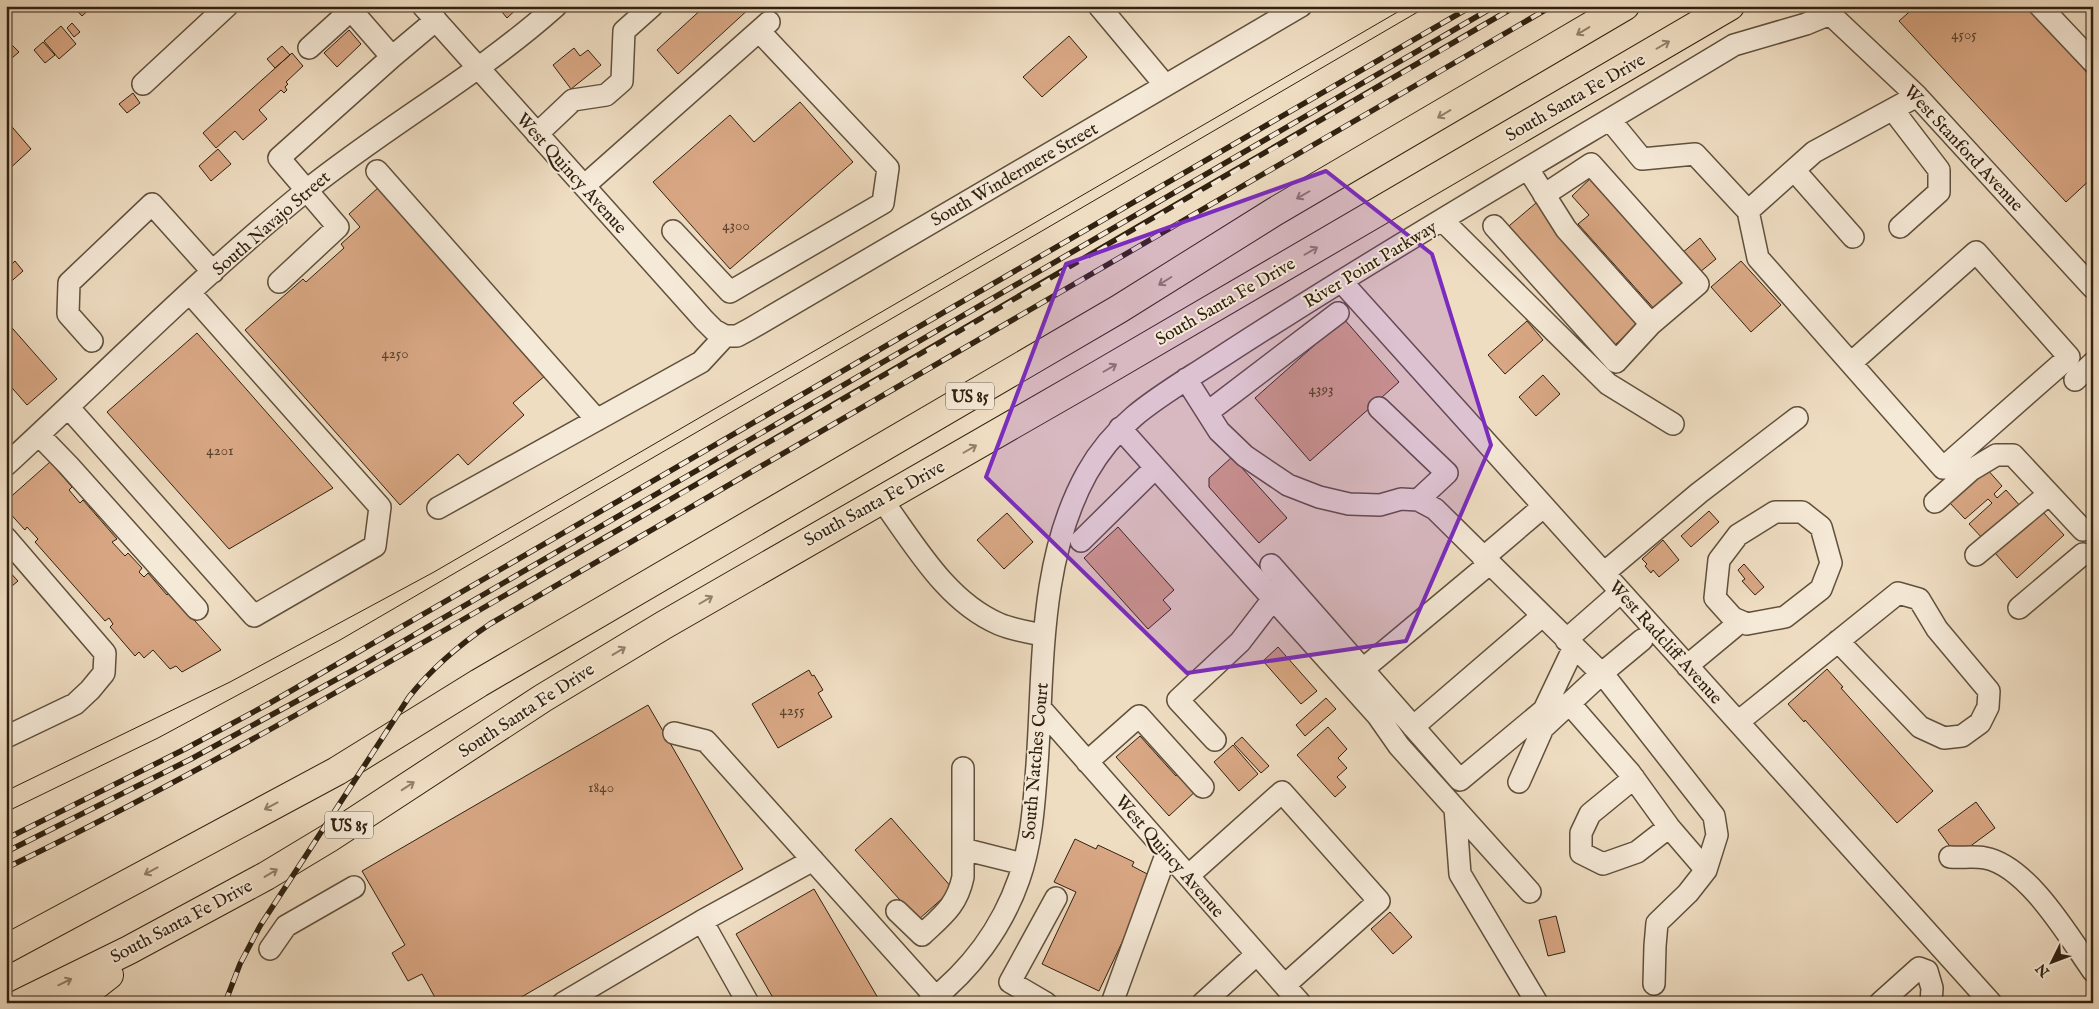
<svg xmlns="http://www.w3.org/2000/svg" width="2099" height="1009" font-family="'IM FELL English',serif">
<style>
.building{fill:#d9a784;stroke:#302110}
.lines{fill:none;stroke-linecap:round;stroke-linejoin:round}
.minor-casing{stroke:#60503c;stroke-width:24}
.highway-casing{stroke:#302110;stroke-width:30}
.minor{stroke:#f5e9d7;stroke-width:21}
.highway{stroke:#efddc2;stroke-width:28}
.tram{stroke:#302110;stroke-width:1}
.rail-casing{stroke:#302110;stroke-width:5.5}
.rail{stroke:#f5e9d7;stroke-width:4;stroke-dasharray:11;stroke-linecap:butt}
.oneway{stroke:#907f69}
.marked{fill:#7b2cbf;fill-opacity:0.2;stroke:#7b2cbf;stroke-width:4;stroke-linejoin:round}
.labels{text-anchor:middle;stroke-width:4;stroke-linejoin:round;paint-order:stroke}
.number-label{font-size:15px;fill:#5a422d}
.shield{fill:#f5e9d7;stroke:#6b5d4c;stroke-width:1}
.shield-label{font-size:16px;font-weight:bold;fill:#302110}
.street-label{font-size:18px;fill:#302110;stroke:#f5e9d7}
</style>
<rect width="100%" height="100%" fill="#efddc2"/>
<filter id="stains"><feTurbulence type="fractalNoise" baseFrequency=".004" numOctaves="4"/><feColorMatrix values="0 0 0 0 .2 0 0 0 0 .09 0 0 0 0 .02 0 0 0 .5 -.17"/></filter>
<radialGradient id="worn" r=".72"><stop offset=".6" stop-color="#630" stop-opacity="0"/><stop offset="1" stop-color="#630" stop-opacity=".3"/></radialGradient>
<path class="building" d="M 6,6 L 20,6 L 6,18 Z
M 73,6 L 93,6 L 82,16 Z
M 497,6 L 520,6 L 507,18 Z
M 705,6 L 751,7 L 678,74 L 657,50 Z
M 1916,6 L 2026,6 L 2093,79 L 2093,177 L 2066,202 L 1899,21 Z
M 72,23 L 80,32 L 74,37 L 67,28 Z
M 61,26 L 76,44 L 59,59 L 44,41 Z
M 349,30 L 361,44 L 337,67 L 324,53 Z
M 1069,36 L 1087,57 L 1042,97 L 1023,77 Z
M 43,42 L 55,55 L 45,63 L 34,50 Z
M 11,44 L 19,52 L 12,58 L 6,52 L 6,48 Z
M 282,46 L 290,55 L 275,68 L 267,59 Z
M 574,48 L 580,56 L 588,50 L 601,65 L 571,89 L 553,65 Z
M 292,53 L 303,66 L 286,82 L 288,84 L 285,87 L 287,90 L 284,93 L 281,90 L 259,110 L 267,119 L 243,140 L 235,131 L 216,148 L 203,133 Z
M 133,93 L 140,103 L 127,113 L 119,104 Z
M 800,102 L 853,162 L 730,269 L 653,182 L 730,115 L 754,142 Z
M 7,121 L 31,149 L 6,172 L 6,122 Z
M 218,149 L 231,164 L 211,181 L 199,166 Z
M 1593,176 L 1689,283 L 1657,312 L 1578,224 L 1589,215 L 1572,196 Z
M 379,187 L 546,375 L 513,403 L 524,415 L 468,465 L 458,454 L 400,505 L 245,330 L 303,279 L 306,282 L 344,248 L 341,244 L 360,227 L 349,214 Z
M 1536,203 L 1639,324 L 1609,350 L 1503,231 Z
M 1700,238 L 1716,259 L 1700,272 L 1682,253 Z
M 15,261 L 23,271 L 6,286 L 6,269 Z
M 1741,261 L 1781,305 L 1751,332 L 1711,287 Z
M 1344,319 L 1399,382 L 1310,461 L 1255,398 Z
M 6,321 L 57,379 L 27,405 L 6,381 Z
M 1527,321 L 1543,340 L 1505,374 L 1488,355 Z
M 197,333 L 333,488 L 229,549 L 107,412 Z
M 1543,375 L 1560,394 L 1536,416 L 1519,397 Z
M 1232,457 L 1287,518 L 1259,543 L 1209,487 L 1209,478 Z
M 50,462 L 72,487 L 69,490 L 80,503 L 83,500 L 117,539 L 112,542 L 125,556 L 128,553 L 142,568 L 139,572 L 144,577 L 148,573 L 167,595 L 169,592 L 221,650 L 182,672 L 176,666 L 170,669 L 153,650 L 144,658 L 139,652 L 135,656 L 110,627 L 113,624 L 109,618 L 105,621 L 35,542 L 38,539 L 27,527 L 25,530 L 6,509 L 6,501 Z
M 1986,468 L 2002,486 L 1994,494 L 1997,498 L 2006,490 L 2022,508 L 1985,541 L 1969,524 L 1992,503 L 1988,499 L 1965,519 L 1949,502 Z
M 1709,511 L 1719,522 L 1691,547 L 1681,536 Z
M 2042,511 L 2064,535 L 2017,578 L 1995,553 Z
M 1007,513 L 1033,542 L 1004,569 L 977,540 Z
M 1118,527 L 1174,590 L 1163,600 L 1171,609 L 1148,629 L 1084,558 Z
M 1663,540 L 1679,560 L 1659,577 L 1653,570 L 1651,573 L 1645,566 L 1647,564 L 1642,559 Z
M 1744,564 L 1764,587 L 1755,595 L 1742,581 L 1745,579 L 1738,570 Z
M 6,568 L 18,581 L 6,591 Z
M 1278,647 L 1317,691 L 1301,704 L 1263,661 Z
M 1827,669 L 1843,687 L 1841,688 L 1933,791 L 1897,823 L 1805,720 L 1804,722 L 1788,704 Z
M 809,670 L 812,676 L 814,675 L 823,690 L 818,693 L 832,717 L 778,748 L 752,704 Z
M 1326,698 L 1336,709 L 1305,736 L 1296,725 Z
M 648,705 L 743,869 L 511,1003 L 438,1003 L 422,974 L 408,981 L 392,953 L 405,945 L 362,871 Z
M 1328,727 L 1347,749 L 1338,758 L 1347,768 L 1337,777 L 1346,787 L 1335,797 L 1297,755 Z
M 1140,736 L 1176,776 L 1182,771 L 1198,789 L 1169,816 L 1116,757 Z
M 1242,737 L 1269,766 L 1261,773 L 1234,744 Z
M 1233,745 L 1258,774 L 1239,791 L 1214,762 Z
M 1976,802 L 1995,828 L 1957,856 L 1938,830 Z
M 891,818 L 953,889 L 918,920 L 855,850 Z
M 1075,839 L 1096,849 L 1098,845 L 1134,862 L 1132,866 L 1153,877 L 1099,991 L 1042,964 L 1076,892 L 1054,882 Z
M 814,889 L 878,998 L 869,1003 L 776,1003 L 736,934 Z
M 1390,912 L 1412,937 L 1393,954 L 1371,929 Z
M 1556,916 L 1565,952 L 1548,956 L 1539,920 Z"/>
<g class="lines">
<g class="minor-casing">
<path id="minor" d="M 423,6 L 704,320 L 714,330 L 725,336
M 1099,6 L 1165,85
M 2040,6 L 2093,62
M 1830,14 L 1917,96 L 2093,288
M 392,57 L 436,20
M 143,84 L 227,6
M 1893,110 L 1939,170 L 1939,192 L 1900,227
M 1610,120 L 1642,159 L 1695,154 L 1748,211 L 1814,152 L 1917,96
M 537,134 L 573,100 L 606,95 L 622,81 L 624,31 L 652,6
M 1528,169 L 1566,229 L 1651,324
M 1794,170 L 1853,237
M 377,171 L 597,420
M 584,186 L 769,22
M 1748,211 L 1758,258 L 1943,468 L 2069,357 L 1976,252 L 1851,363
M 1442,220 L 1608,384 L 1673,424
M 1494,226 L 1616,362 L 1651,324 L 1698,284 L 1591,164 L 1544,195
M 673,231 L 730,292 L 883,203 L 888,168 L 759,31
M 1341,281 L 1991,1003
M 279,282 L 338,227 L 279,158 L 392,57 L 351,10 L 309,48
M 725,336 L 737,336 L 750,329 L 1301,6
M 92,341 L 68,314 L 69,283 L 152,204 L 213,272
M 1186,379 L 1219,431 L 1245,456 L 1288,485 L 1319,497 L 1349,504 L 1380,505 L 1401,499 L 1418,500 L 1435,509 L 1606,678 L 1714,816 L 1717,835 L 1706,870 L 1688,893 L 1657,923 L 1655,946 L 1654,984
M 2075,380 L 2093,363
M 68,407 L 254,616 L 375,546 L 380,507 L 190,293
M 1379,408 L 1447,473 L 1418,500
M 1208,412 L 1338,313
M 1120,428 L 1378,716 L 1399,746 L 1530,892
M 39,435 L 69,466 L 197,609
M 6,465 C 106,373 202,275 307,190 C 388,125 479,75 556,6
M 882,500 C 915,545 946,601 999,624 C 1013,630 1028,632 1043,635
M 1935,502 L 1971,470 L 1996,455 L 2013,455 L 2083,530
M 438,508 L 701,362 L 725,336
M 1775,512 L 1802,512 L 1821,527 L 1831,563 L 1821,589 L 1785,617 L 1747,624 L 1733,618 L 1715,598 L 1719,560 L 1738,535 Z
M 6,538 L 105,653 L 104,673 L 90,690 L 75,704 L 6,737
M 1081,541 L 1155,468
M 1976,555 L 2049,494
M 1483,558 L 1537,512
M 1271,565 L 1460,780 L 1544,710 L 1574,647
M 1604,573 L 1699,493 L 1797,418
M 2019,608 L 2083,554
M 1566,640 L 1615,597
M 1687,666 L 1740,622
M 1362,670 L 1489,564
M 1569,703 L 1630,773 L 1669,827 L 1706,870
M 1041,709 L 1300,1003
M 1738,722 C 1792,679 1845,636 1898,593 L 1919,599 L 1937,629 L 1989,691 L 1988,707 L 1980,723 L 1962,736 L 1944,738 L 1920,727 L 1838,641
M 1413,727 L 1542,616
M 674,733 L 706,741 L 941,1003
M 1215,740 L 1178,700 L 1240,642 L 1273,599
M 1087,762 L 1139,716 L 1203,787
M 1634,778 L 1590,814 L 1581,833 L 1581,853 L 1603,864 L 1637,852 L 1669,827
M 1519,782 L 1543,728 L 1601,674 L 1642,640
M 1455,808 L 1460,874 L 1537,1003
M 963,849 L 1023,864
M 1950,857 C 1961,858 1974,856 1985,858 C 2028,866 2069,937 2093,971
M 1188,876 L 1282,792 L 1379,901 L 1285,985
M 897,911 L 922,935 C 942,916 957,906 963,877 L 963,768
M 702,921 L 748,1003
M 270,949 L 286,926 L 354,887
M 563,1003 L 702,921 L 813,860
M 928,1003 C 970,971 1002,928 1019,879 C 1032,842 1034,803 1037,765 C 1044,668 1038,561 1087,473 C 1115,423 1154,400 1201,370 C 1229,352 1258,333 1287,315 C 1434,222 1585,135 1734,45 L 1806,24 L 1830,14
M 1046,1003 L 1010,982 L 1056,898
M 1112,1003 L 1167,852
M 1203,1003 L 1257,954
M 1880,1003 L 1919,968 L 1927,971 L 1932,988 L 1931,1003"/>
</g>
<g class="highway-casing">
<path id="highway" d="M 6,949 L 337,771 L 479,683 L 1119,309 L 1274,212 L 1625,6
M 21,1003 L 129,950 L 266,876 L 329,838 L 543,698 L 664,625 L 1090,380 L 1730,6
M 73,1003 L 109,975"/>
</g>
<use href="#minor" class="minor"/>
<use href="#highway" class="highway"/>
<path class="tram" d="M 6,791 L 230,682 L 434,572 L 1408,6
M 6,812 L 158,738 L 340,640 L 1428,6"/>
<g class="rail-casing">
<path id="rail" d="M 6,839 L 185,749 L 270,703 L 1472,6
M 6,852 L 191,759 L 359,667 L 1495,6
M 6,868 C 216,766 416,646 618,530 C 918,357 1217,182 1516,6
M 225,1003 L 240,964 L 260,926 L 409,697 C 432,668 459,645 490,624 L 1552,6"/>
</g>
<use href="#rail" class="rail"/>
</g>
<defs><path id="oneway-shaft" d="M-6 0H5M1.5-3L5.5 0L1.5 3" fill="none" stroke-width="1.6" stroke-linecap="round" stroke-linejoin="round" transform="scale(1.25)"/></defs>
<g class="oneway">
<use href="#oneway-shaft" transform="translate(1583 31) rotate(149)"/>
<use href="#oneway-shaft" transform="translate(1663 45) rotate(-30)"/>
<use href="#oneway-shaft" transform="translate(1444 114) rotate(149)"/>
<use href="#oneway-shaft" transform="translate(1303 195) rotate(150)"/>
<use href="#oneway-shaft" transform="translate(1311 251) rotate(-30)"/>
<use href="#oneway-shaft" transform="translate(1165 281) rotate(148)"/>
<use href="#oneway-shaft" transform="translate(1110 368) rotate(-30)"/>
<use href="#oneway-shaft" transform="translate(970 449) rotate(-30)"/>
<use href="#oneway-shaft" transform="translate(706 600) rotate(-30)"/>
<use href="#oneway-shaft" transform="translate(619 651) rotate(-31)"/>
<use href="#oneway-shaft" transform="translate(408 786) rotate(-33)"/>
<use href="#oneway-shaft" transform="translate(271 806) rotate(152)"/>
<use href="#oneway-shaft" transform="translate(151 871) rotate(152)"/>
<use href="#oneway-shaft" transform="translate(271 873) rotate(-31)"/>
<use href="#oneway-shaft" transform="translate(65 982) rotate(-26)"/>
</g>
<path class="marked" d="M 1326,171 L 1432,254 L 1491,445 L 1406,641 L 1187,673 L 986,477 L 1066,264 Z"/>
<g class="labels">
<g class="number-label">
<text x="1964" y="39">4505</text>
<text x="736" y="230">4300</text>
<text x="395" y="358">4250</text>
<text x="1321" y="394">4393</text>
<text x="220" y="455">4201</text>
<text x="792" y="715">4255</text>
<text x="601" y="792">1840</text>
</g>
<g class="shield">
<rect x="946" y="382.5" width="48" height="27" rx="4"/>
<rect x="325" y="811.5" width="48" height="27" rx="4"/>
</g>
<g class="shield-label">
<text x="970" y="402">US 85</text>
<text x="349" y="831">US 85</text>
</g>
<g class="street-label">
<text transform="translate(1575 97) rotate(-30)" y="6">South Santa Fe Drive</text>
<text transform="translate(1964 148) rotate(47)" y="6">West Stanford Avenue</text>
<text transform="translate(572 173) rotate(48)" y="6">West Quincy Avenue</text>
<text transform="translate(1014 174) rotate(-30)" y="6">South Windermere Street</text>
<text transform="translate(271 223) rotate(-41)" y="6">South Navajo Street</text>
<text transform="translate(1370 264) rotate(-31)" y="6">River Point Parkway</text>
<text transform="translate(1225 301) rotate(-30)" y="6">South Santa Fe Drive</text>
<text transform="translate(874 503) rotate(-29)" y="6">South Santa Fe Drive</text>
<text transform="translate(1666 642) rotate(48)" y="6">West Radcliff Avenue</text>
<text transform="translate(526 710) rotate(-33)" y="6">South Santa Fe Drive</text>
<text transform="translate(1035 761) rotate(-85)" y="6">South Natches Court</text>
<text transform="translate(1170 856) rotate(49)" y="6">West Quincy Avenue</text>
<text transform="translate(181 921) rotate(-28)" y="6">South Santa Fe Drive</text>
</g>
</g>
<rect width="2099" height="1009" fill="none" stroke="#efddc2" stroke-width="25"/>
<rect x="8" y="8" width="2084" height="994" fill="none" stroke="#302110" stroke-width="2.5"/>
<rect x="12" y="12" width="2074" height="984" fill="none" stroke="#302110"/>
<g transform="translate(2052 962) rotate(228)" stroke="#f5e9d7" stroke-width="4" paint-order="stroke">
<path d="M0-4L9 19L0 12L-9 19Z" fill="#302110"/>
<text y="-8" font-size="14" font-weight="bold" text-anchor="middle" fill="#302110">N</text>
</g>
<rect width="100%" height="100%" filter="url(#stains)"/>
<rect width="100%" height="100%" fill="url(#worn)"/>
</svg>
